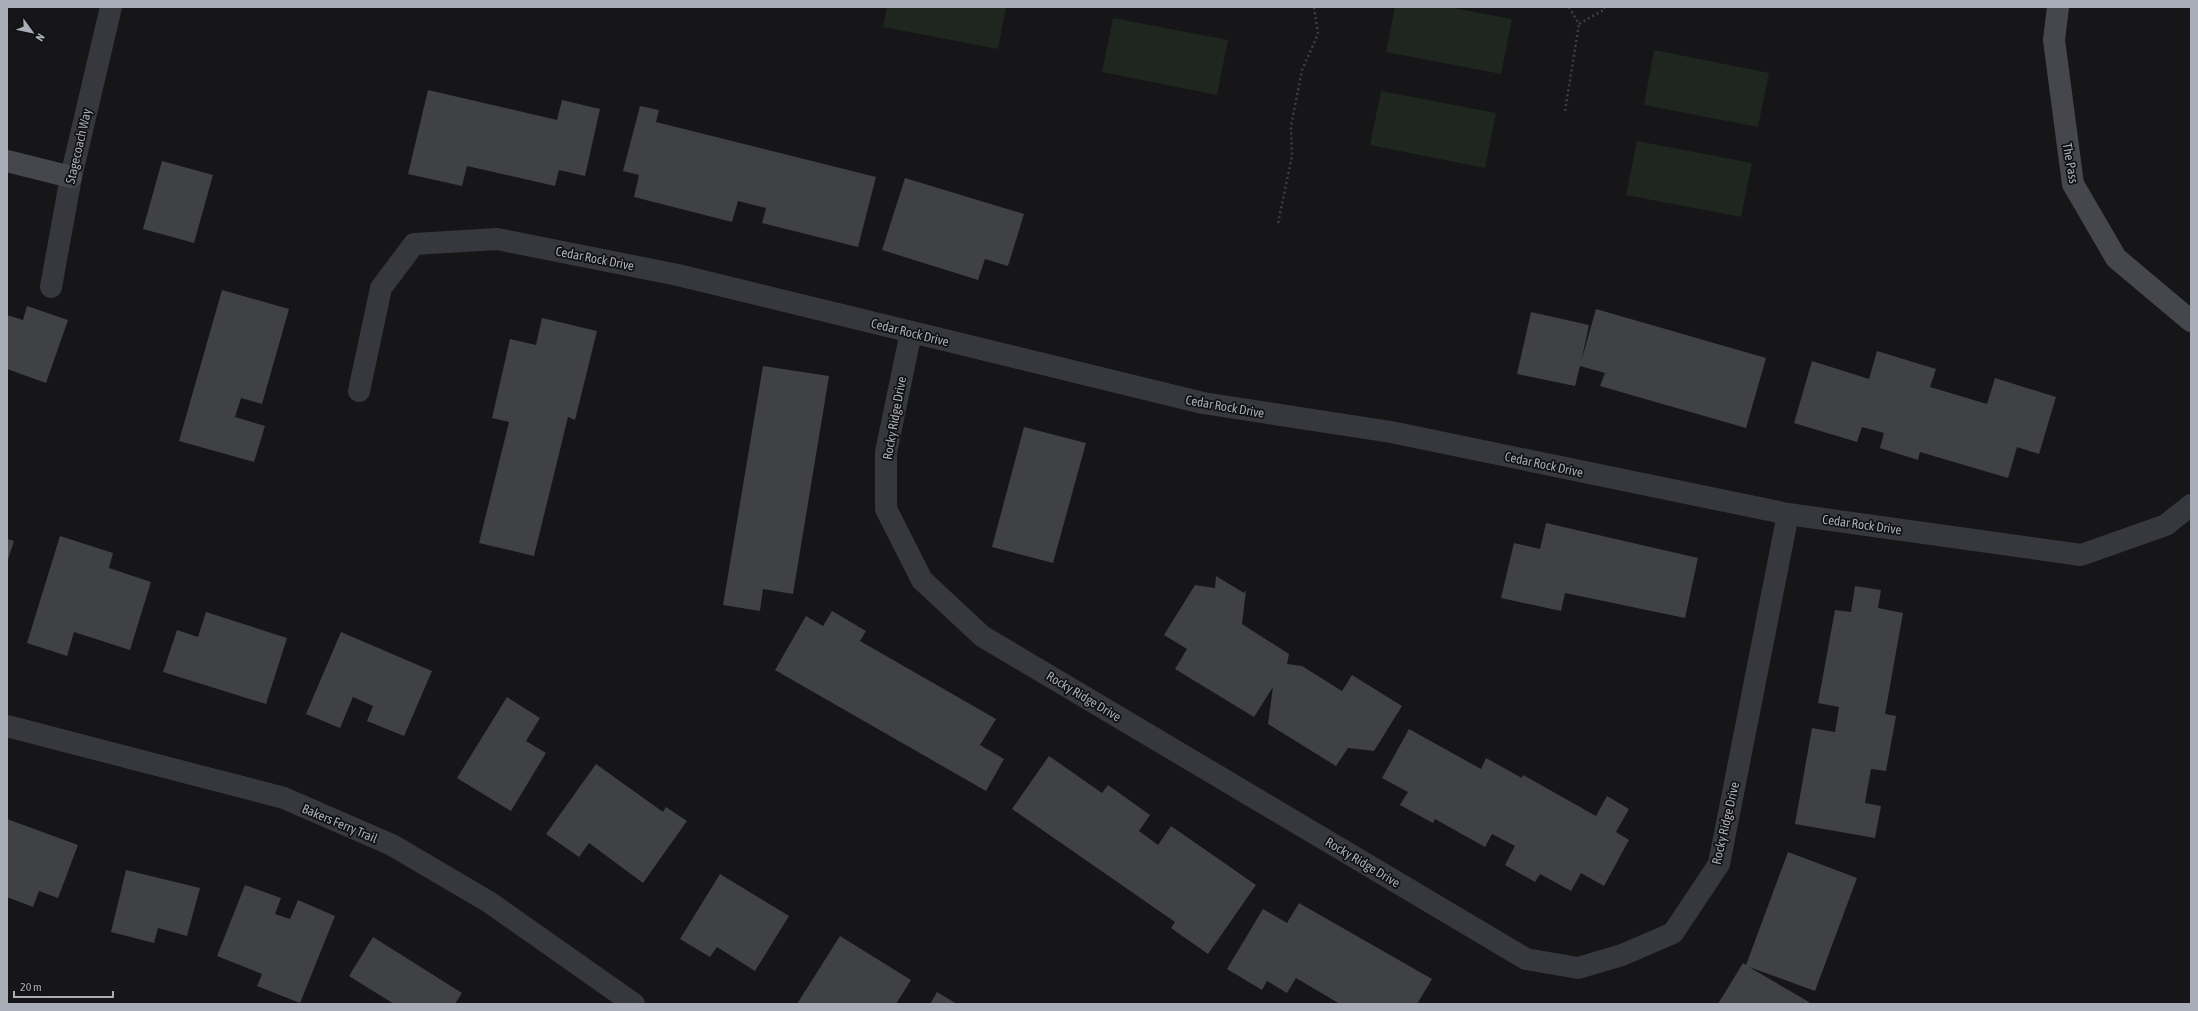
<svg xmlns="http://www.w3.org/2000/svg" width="2198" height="1011" font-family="'Asap Condensed',sans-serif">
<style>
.green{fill:#1e261f}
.building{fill:#404145}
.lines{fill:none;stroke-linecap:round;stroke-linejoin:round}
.path{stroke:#3d3f44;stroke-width:2.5;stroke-dasharray:2 3;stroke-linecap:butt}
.street{stroke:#37383d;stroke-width:22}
.secondary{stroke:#45474d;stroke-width:22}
.labels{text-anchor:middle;stroke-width:3.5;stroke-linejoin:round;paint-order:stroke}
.street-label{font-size:13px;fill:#a8adb8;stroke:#111113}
</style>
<rect width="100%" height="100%" fill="#161618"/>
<path class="green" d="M 887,7 L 1006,7 L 998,49 L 883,27 Z
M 1395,7 L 1448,7 L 1512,19 L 1501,74 L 1386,52 Z
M 1113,18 L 1228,40 L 1217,95 L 1102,72 Z
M 1654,50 L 1769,73 L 1758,127 L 1644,105 Z
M 1381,91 L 1496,113 L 1485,168 L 1370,145 Z
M 1637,141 L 1752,163 L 1741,217 L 1626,195 Z"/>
<path class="building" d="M 428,90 L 557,120 L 562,100 L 600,109 L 585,176 L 559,170 L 555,186 L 467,166 L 462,186 L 408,174 Z
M 640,106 L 659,110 L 656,122 L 876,177 L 858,247 L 762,223 L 766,208 L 738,201 L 732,222 L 634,197 L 639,175 L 623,171 Z
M 162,161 L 213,175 L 194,243 L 143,229 Z
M 905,178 L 1024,214 L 1008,266 L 985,259 L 978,280 L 882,250 Z
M 222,290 L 289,309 L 262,404 L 241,398 L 235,417 L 265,426 L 254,462 L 179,441 Z
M 27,306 L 68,320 L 46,383 L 7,369 L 7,315 L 23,320 Z
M 1596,309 L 1766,358 L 1746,428 L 1600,386 L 1605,373 L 1580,366 L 1575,386 L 1517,374 L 1531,312 L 1589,325 L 1581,362 Z
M 542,318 L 597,331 L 575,420 L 568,417 L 534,556 L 479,543 L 509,422 L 492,418 L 510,339 L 536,345 Z
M 1877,351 L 1936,369 L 1930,387 L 1987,404 L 1995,378 L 2056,397 L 2039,454 L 2017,447 L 2008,478 L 1920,452 L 1918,460 L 1880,448 L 1884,433 L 1862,427 L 1857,442 L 1794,423 L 1812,361 L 1869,379 Z
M 763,366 L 829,376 L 793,594 L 763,589 L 760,611 L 723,605 Z
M 1024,427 L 1086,443 L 1053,563 L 992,547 Z
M 1546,523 L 1698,558 L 1685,618 L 1565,593 L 1561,611 L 1501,598 L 1514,543 L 1540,549 Z
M 60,536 L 113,553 L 109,568 L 151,582 L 130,650 L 74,632 L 67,656 L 27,643 Z
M 7,539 L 14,541 L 7,563 Z
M 1216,576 L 1244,593 L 1246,590 L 1242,624 L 1289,654 L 1287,664 L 1302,666 L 1342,691 L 1352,675 L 1402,706 L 1374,751 L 1348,748 L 1336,766 L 1268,724 L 1273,687 L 1254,717 L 1175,669 L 1187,649 L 1164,635 L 1195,585 L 1215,588 Z
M 1855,586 L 1881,590 L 1878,608 L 1903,613 L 1885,714 L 1896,716 L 1886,771 L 1871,769 L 1865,803 L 1881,806 L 1875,838 L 1795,824 L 1812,728 L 1835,732 L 1839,707 L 1818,703 L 1835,610 L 1851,612 Z
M 832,611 L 866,631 L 860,641 L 996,719 L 980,745 L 1004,759 L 986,791 L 775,670 L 806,616 L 823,626 Z
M 206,612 L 287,638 L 266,704 L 163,672 L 177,630 L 198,637 Z
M 341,632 L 432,671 L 404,736 L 367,721 L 373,706 L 353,697 L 340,728 L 306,714 Z
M 507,697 L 540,718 L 526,741 L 546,753 L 511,811 L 457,778 Z
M 1409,729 L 1481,769 L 1486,758 L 1522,778 L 1523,775 L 1596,816 L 1607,796 L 1629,809 L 1616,832 L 1629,840 L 1604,886 L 1581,873 L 1571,891 L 1540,874 L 1535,882 L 1505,865 L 1515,846 L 1492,834 L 1485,847 L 1435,819 L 1433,823 L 1400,805 L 1408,792 L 1382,778 Z
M 1049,756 L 1102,793 L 1108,785 L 1150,815 L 1139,831 L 1158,845 L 1171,826 L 1256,885 L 1208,954 L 1171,928 L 1175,922 L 1012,809 Z
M 596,764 L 663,812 L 666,807 L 687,821 L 643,883 L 589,843 L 579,857 L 546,834 Z
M 7,819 L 78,845 L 58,898 L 39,891 L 33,907 L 7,897 Z
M 1788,852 L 1857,878 L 1815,991 L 1749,967 L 1809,1002 L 1808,1004 L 1718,1004 L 1743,963 L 1746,965 Z
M 126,870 L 200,888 L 187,936 L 158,928 L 154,943 L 111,932 Z
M 720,874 L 789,916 L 755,971 L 717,947 L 710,957 L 680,939 Z
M 245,885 L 281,898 L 275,914 L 290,919 L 298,900 L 335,916 L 300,1003 L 257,986 L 262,974 L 217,956 Z
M 1299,903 L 1432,979 L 1417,1004 L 1340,1004 L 1296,978 L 1287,993 L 1267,981 L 1262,990 L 1227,969 L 1263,909 L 1287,923 Z
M 840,936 L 911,980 L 896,1004 L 797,1004 Z
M 373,937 L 462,993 L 455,1004 L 394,1004 L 349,976 Z
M 937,992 L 957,1004 L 930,1004 Z"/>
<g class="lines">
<path class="path" d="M 1569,7 L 1579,24 L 1605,9 L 1604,7
M 1565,111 L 1579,24
M 1278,223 L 1292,156 L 1291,126 L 1302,70 L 1318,34 L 1314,7"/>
<path class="street" d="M 51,287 L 71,177 L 111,7
M 911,332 L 886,452 L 886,509 L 922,580 L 982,636 L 1526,959 L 1578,968 L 1622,955 L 1673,933 L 1719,864 L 1788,514
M 359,391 L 381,288 L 414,244 L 497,239 L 678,275 L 1203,403 L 1391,432 L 1788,514 L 2081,555 L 2166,525 L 2191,505
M 7,726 L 284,798 L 392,845 L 489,902 L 634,1004"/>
<path class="secondary" d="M 2058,7 L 2054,40 L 2073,184 L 2116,258 L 2191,321
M 7,161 L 71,177"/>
</g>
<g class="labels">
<g class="street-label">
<text transform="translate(78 146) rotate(-77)" y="5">Stagecoach Way</text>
<text transform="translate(2071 163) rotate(80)" y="5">The Pass</text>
<text transform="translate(595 258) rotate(11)" y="5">Cedar Rock Drive</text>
<text transform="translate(910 332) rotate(14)" y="5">Cedar Rock Drive</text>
<text transform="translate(1225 406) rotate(10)" y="5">Cedar Rock Drive</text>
<text transform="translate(894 418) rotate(-80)" y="5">Rocky Ridge Drive</text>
<text transform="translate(1544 464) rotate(12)" y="5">Cedar Rock Drive</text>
<text transform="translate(1862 524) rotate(8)" y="5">Cedar Rock Drive</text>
<text transform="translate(1084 696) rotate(31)" y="5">Rocky Ridge Drive</text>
<text transform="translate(340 823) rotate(23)" y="5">Bakers Ferry Trail</text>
<text transform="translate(1725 823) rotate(-77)" y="5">Rocky Ridge Drive</text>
<text transform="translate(1363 862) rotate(31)" y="5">Rocky Ridge Drive</text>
</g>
</g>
<rect width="2198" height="1011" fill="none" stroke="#a8adb8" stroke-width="16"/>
<g transform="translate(32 32) rotate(123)" stroke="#111113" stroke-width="3" paint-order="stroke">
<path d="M0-3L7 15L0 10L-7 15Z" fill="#a8adb8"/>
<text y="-6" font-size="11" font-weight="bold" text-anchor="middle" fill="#a8adb8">N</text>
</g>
<path d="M14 991v6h99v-6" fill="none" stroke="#a8adb8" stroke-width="2"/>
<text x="20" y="991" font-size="12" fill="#a8adb8" stroke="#111113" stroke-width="3" paint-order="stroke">20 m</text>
</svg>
